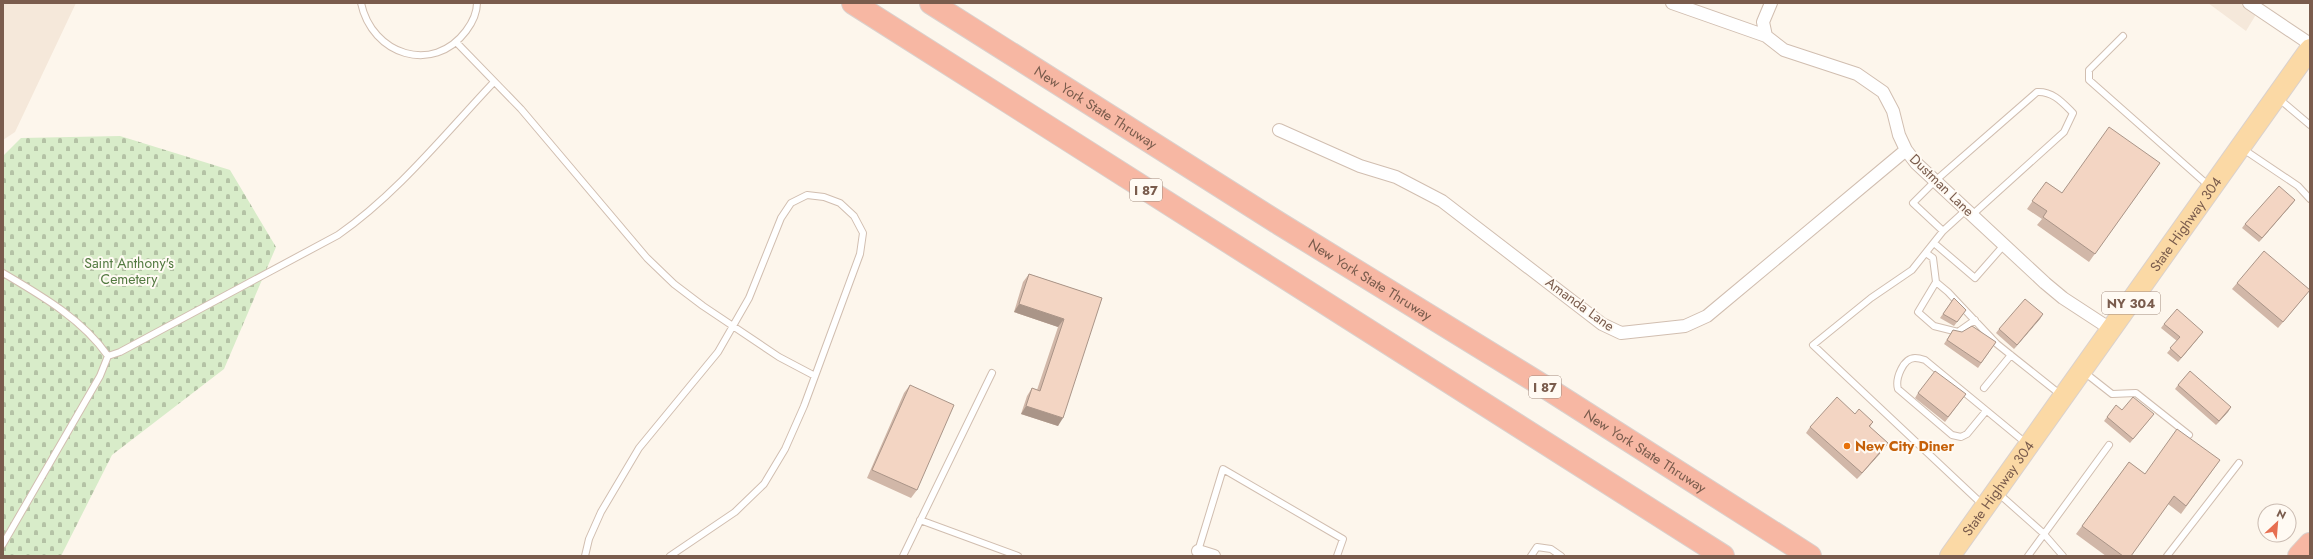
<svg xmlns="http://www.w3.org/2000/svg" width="2313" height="559" font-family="Jost,sans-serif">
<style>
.residential{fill:#f5e8da}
.cemetery{fill:url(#cemetery-stones)}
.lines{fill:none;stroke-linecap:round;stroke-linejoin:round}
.service-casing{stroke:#d1beb0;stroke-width:8}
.minor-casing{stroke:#d1beb0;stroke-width:14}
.primary-casing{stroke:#dad1cd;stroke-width:22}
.motorway-casing{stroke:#dad1cd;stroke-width:24}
.service{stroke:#fff;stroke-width:6}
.minor{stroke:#fff;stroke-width:12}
.primary{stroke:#fbd9a5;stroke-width:20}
.motorway{stroke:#f7b7a3;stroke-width:22}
.wall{fill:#d1b7a8}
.shaded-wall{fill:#aa9588}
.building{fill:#f3d5c3;stroke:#aa9588}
.food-dot{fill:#e8710a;stroke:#fffaf3;stroke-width:1.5}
.labels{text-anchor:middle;stroke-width:4;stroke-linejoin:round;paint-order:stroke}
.shield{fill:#fffaf3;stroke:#a28b7f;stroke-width:1}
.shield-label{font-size:13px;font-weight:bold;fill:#7a5c4d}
.street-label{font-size:14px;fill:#7a5c4d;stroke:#fffaf3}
.park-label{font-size:14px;fill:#537a41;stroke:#fffaf3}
.food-label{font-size:14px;font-weight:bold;fill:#c56008;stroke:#fffaf3;text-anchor:start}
</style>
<defs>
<pattern id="cemetery-stones" width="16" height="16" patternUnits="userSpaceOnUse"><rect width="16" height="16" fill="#d8ecc9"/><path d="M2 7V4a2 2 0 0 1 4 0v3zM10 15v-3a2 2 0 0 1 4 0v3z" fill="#b4c2a5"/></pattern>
</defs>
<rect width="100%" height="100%" fill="#fdf6ec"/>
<path class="residential" d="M 3,3 L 76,3 L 15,132 L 3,140 Z
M 2208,3 L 2263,3 L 2246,31 Z"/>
<path class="cemetery" d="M 120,136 L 230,170 L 276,247 L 224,369 L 112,455 L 61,556 L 3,556 L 3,156 L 21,138 Z"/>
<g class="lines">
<g class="service-casing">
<path id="service" d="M 361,3 C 372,55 433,75 466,31 C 472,23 477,13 477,3
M 2123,36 L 2089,70 L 2089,80 L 2209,186
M 456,42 L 521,109 L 647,258 L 674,284 L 703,306 L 779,357 L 815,376
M 2278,98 L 2310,125
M 2243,149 L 2298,186 L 2310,199
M 1966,210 L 1943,231 L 1913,203 L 1935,181 L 2037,92 C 2053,91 2063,103 2073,113 L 2064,132 L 1972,215
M 1943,231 L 1912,270 L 1871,298 L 1813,345 L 1983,505
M 1934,243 L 1975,278 L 2004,245
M 1926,253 L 1933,258 L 1936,282 L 1948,292 L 1997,344 L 2061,395
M 3,273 C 42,296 82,319 108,356 L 100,376 L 3,544
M 1936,282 L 1918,312 L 1934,326 L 1958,332 L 1975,320
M 108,356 L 120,352 L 338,235 C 397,194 444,135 493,83
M 2084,372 L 2112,394 L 2136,393 L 2189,435
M 1984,388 L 2011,355
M 1986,411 L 1967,434 L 1961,437 L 1952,435 L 1898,389 C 1895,379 1903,358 1915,358 C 1918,358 1922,359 1925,360 L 2027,444
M 1998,493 L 2043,533 L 2063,556
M 920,520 L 1018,556
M 1198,551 L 1223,469 L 1343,539 L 1337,556
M 585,556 L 589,539 L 601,512 L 639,448 L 718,352 L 749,298 L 781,218 L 791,203 L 807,195 L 824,197 L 840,203 L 854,216 L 863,233 L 860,254 L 804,406 L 785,449 L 764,484 L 735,512 L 670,556
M 903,556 L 992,373
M 1531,556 L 1537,547 L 1551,549 L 1561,556
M 2028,556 L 2109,445
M 2167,556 L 2239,463"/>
</g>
<g class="minor-casing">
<path id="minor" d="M 1672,3 L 1766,36 L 1784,50 L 1857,74 L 1883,92 L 1893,111 L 1899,135 L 1906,150 L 1916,163 L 2045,283 L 2063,298 L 2112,330
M 2249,3 L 2310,44
M 1766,36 L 1763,22 L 1771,3
M 1279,130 L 1360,166 L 1396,177 L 1442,201 L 1602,324 L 1621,333 L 1685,326 L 1707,316 L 1906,150
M 1198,551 L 1214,556"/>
</g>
<g class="primary-casing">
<g id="primary">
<path id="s1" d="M 1950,556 L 2310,49"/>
</g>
</g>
<g class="motorway-casing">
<g id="motorway">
<path d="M 853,3 L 1723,556"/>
<path id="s2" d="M 931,3 L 1280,224 L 1545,387 L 1810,556"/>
<path d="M 2299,556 L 2310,544"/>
</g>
</g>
<use href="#service" class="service"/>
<use href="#minor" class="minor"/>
<use href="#primary" class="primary"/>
<use href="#motorway" class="motorway"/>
</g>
<path class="wall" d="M 2160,163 L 2089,262 L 2037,225 L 2042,219 L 2027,209 L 2046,182 L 2062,193 Z
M 2295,200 L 2292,204 L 2259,242 L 2242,228 L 2245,224 Z
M 1029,274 L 1102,298 L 1058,426 L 1021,414 L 1027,396 L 1032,388 L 1037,390 L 1058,327 L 1014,312 L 1023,282 Z
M 2237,283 L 2305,296 L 2278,328 L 2232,289 Z
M 1954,298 L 1966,310 L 1954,326 L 1940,318 Z
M 2043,314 L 2014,349 L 1996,333 L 1999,329 Z
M 2164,324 L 2200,336 L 2178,362 L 2167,353 L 2177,341 L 2161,328 Z
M 1953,330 L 1996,342 L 1978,368 L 1944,344 Z
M 910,385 L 917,490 L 911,498 L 867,478 L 904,393 Z
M 2178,385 L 2231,407 L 2216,425 L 2175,389 Z
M 1918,393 L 1966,394 L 1945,422 L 1915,398 Z
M 2122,410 L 2154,414 L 2130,443 L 2104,421 L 2107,417 Z
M 1855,414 L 1873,422 L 1870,427 L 1888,443 L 1884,449 L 1857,479 L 1806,433 L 1810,427 Z
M 2220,460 L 2181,514 L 2168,504 L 2131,556 L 2106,556 L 2076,534 L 2129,462 L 2145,474 Z"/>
<path class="shaded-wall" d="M 2295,200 L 2292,204 L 2259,242 L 2262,238 Z
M 1019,304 L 1064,319 L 1058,327 L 1014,312 Z
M 2043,314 L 2040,319 L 2014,349 L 2017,345 Z
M 2203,332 L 2200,336 L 2178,362 L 2181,358 Z
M 1026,406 L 1063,418 L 1058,426 L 1021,414 Z
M 2231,407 L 2228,412 L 2216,425 L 2219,421 Z
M 1888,443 L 1884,449 L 1857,479 L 1862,473 Z"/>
<path class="building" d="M 2109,127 L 2160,163 L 2095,254 L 2043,217 L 2047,211 L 2032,201 L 2046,182 L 2062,193 Z
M 2279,186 L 2295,200 L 2262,238 L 2245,224 Z
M 2264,251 L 2310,290 L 2283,322 L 2237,283 Z
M 1029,274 L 1102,298 L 1063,418 L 1026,406 L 1032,388 L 1040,391 L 1064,319 L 1019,304 Z
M 1954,298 L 1966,310 L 1957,322 L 1943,314 Z
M 2025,299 L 2043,314 L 2017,345 L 1999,329 Z
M 2177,309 L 2203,332 L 2181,358 L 2170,348 L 2180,337 L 2164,324 Z
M 1972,326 L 1996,342 L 1981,363 L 1947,340 L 1953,330 L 1962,332 Z
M 1935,371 L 1966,394 L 1948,417 L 1918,393 Z
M 2190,371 L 2231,407 L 2219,421 L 2178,385 Z
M 910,385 L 954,405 L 917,490 L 872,470 Z
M 1837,397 L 1855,414 L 1859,409 L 1873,422 L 1869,426 L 1888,443 L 1862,473 L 1810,427 Z
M 2133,397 L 2154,414 L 2133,439 L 2107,417 L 2116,405 L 2122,410 Z
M 2177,429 L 2220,460 L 2186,506 L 2174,496 L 2131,556 L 2123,556 L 2082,526 L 2129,462 L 2145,474 Z"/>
<circle class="food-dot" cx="1847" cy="446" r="4"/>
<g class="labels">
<g class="shield">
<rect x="1130" y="179" width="32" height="22" rx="3"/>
<rect x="2102" y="292" width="58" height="22" rx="3"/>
<rect x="1529" y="376" width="32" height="22" rx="3"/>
</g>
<g class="shield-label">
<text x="1146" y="195">I 87</text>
<text x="2131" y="308">NY 304</text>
<text x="1545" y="392">I 87</text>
</g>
<g class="street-label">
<text dy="5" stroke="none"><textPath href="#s2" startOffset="195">New York State Thruway</textPath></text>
<text transform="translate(1942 185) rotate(44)" y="5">Dustman Lane</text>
<text dy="5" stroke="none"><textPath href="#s1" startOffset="407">State Highway 304</textPath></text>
<text dy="5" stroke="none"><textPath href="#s2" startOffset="519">New York State Thruway</textPath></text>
<text transform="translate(1580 304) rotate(36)" y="5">Amanda Lane</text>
<text dy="5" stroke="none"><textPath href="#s2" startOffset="843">New York State Thruway</textPath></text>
<text dy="5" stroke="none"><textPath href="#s1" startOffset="83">State Highway 304</textPath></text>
</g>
<g class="park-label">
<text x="129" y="268">Saint Anthony's<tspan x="129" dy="16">Cemetery</tspan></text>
</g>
<g class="food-label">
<text x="1855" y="451">New City Diner</text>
</g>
</g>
<rect width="2313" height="559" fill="none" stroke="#7a5c4d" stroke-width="8"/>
<g transform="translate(2277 523) rotate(26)"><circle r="19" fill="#fffaf3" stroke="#cabbb1"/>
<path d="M0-3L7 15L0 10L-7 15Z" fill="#e76f51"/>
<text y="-6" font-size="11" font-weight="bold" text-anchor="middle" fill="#7a5c4d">N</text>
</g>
</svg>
